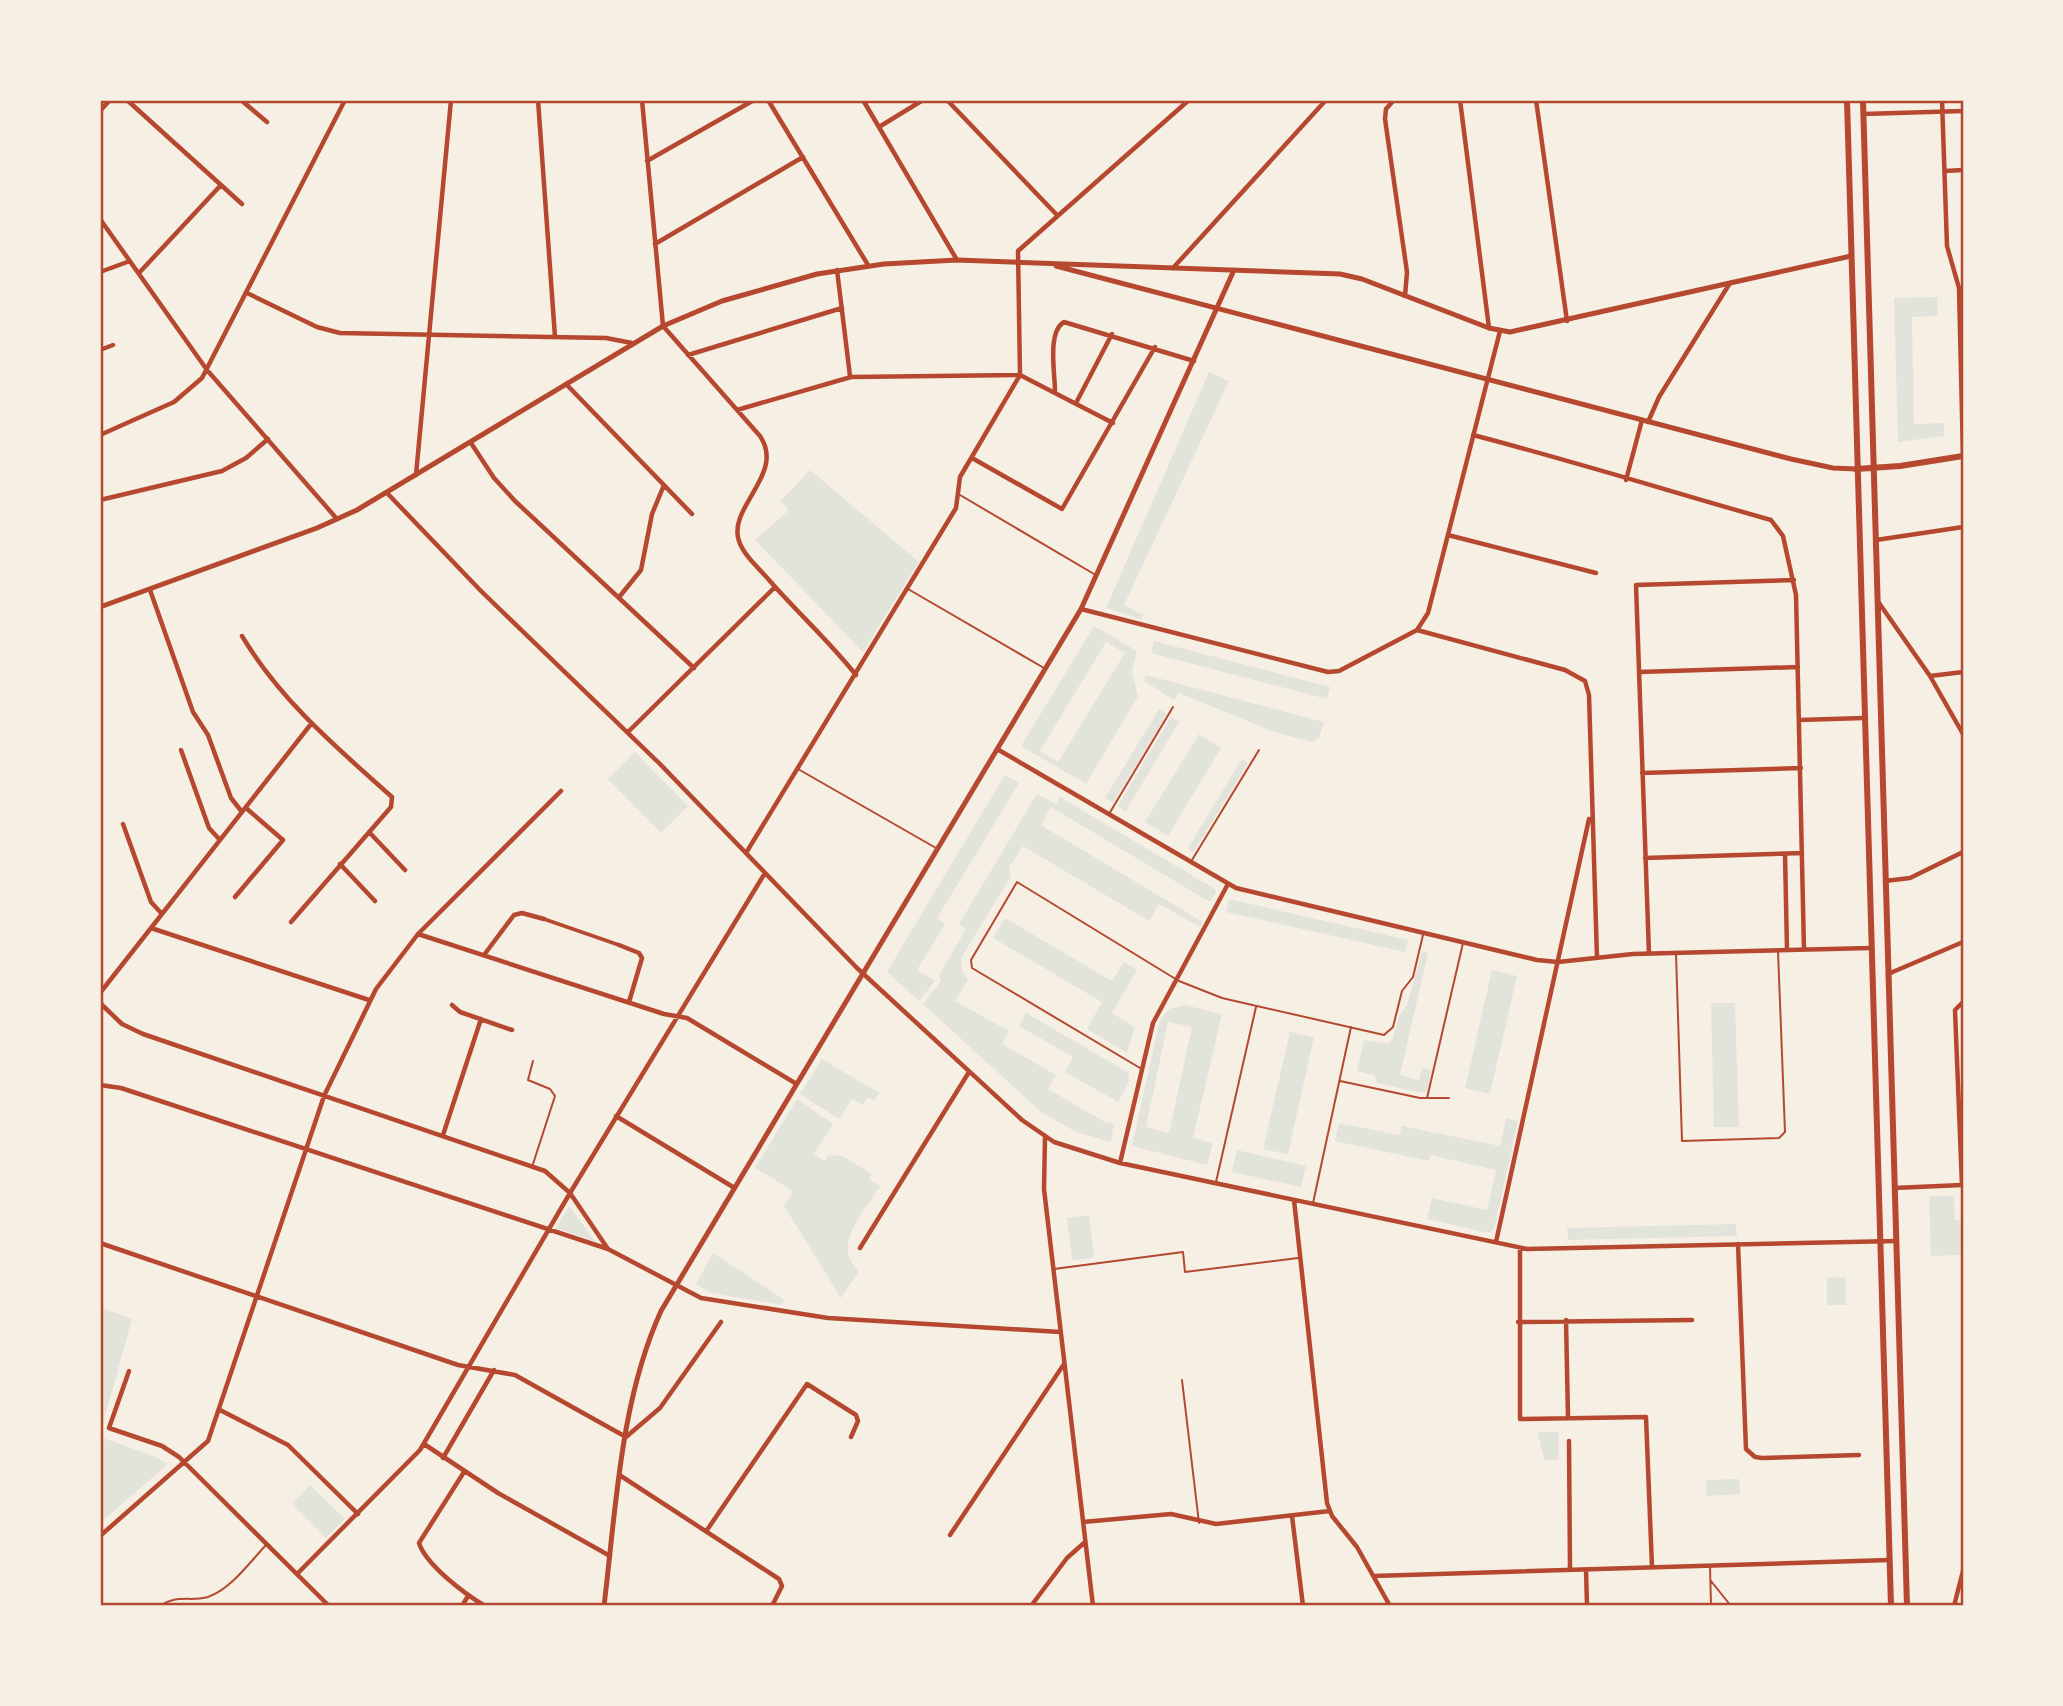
<svg xmlns="http://www.w3.org/2000/svg" width="2063" height="1706" font-family="'Sofia Sans Condensed',sans-serif">
<style>
.green{fill:#e2e4dc;fill-rule:evenodd}
.lines{fill:none;stroke-linecap:round;stroke-linejoin:round}
.service{stroke:#b5482f;stroke-width:2}
.pedestrian{stroke:#b5482f;stroke-width:3.5}
.minor{stroke:#b5482f;stroke-width:4.5}
.tertiary{stroke:#b5482f;stroke-width:5}
.secondary{stroke:#b5482f;stroke-width:6}
.neatline{fill:none;stroke:#b5482f;stroke-width:2.5}
</style>
<rect width="100%" height="100%" fill="#f6efe4"/>
<path class="green" d="M 1937,297 L 1938,316 L 1912,317 L 1914,424 L 1944,423 L 1944,436 L 1898,442 L 1894,298 Z
M 1209,372 L 1229,381 L 1124,605 L 1143,615 L 1141,619 L 1106,608 Z
M 810,470 L 919,562 L 863,652 L 755,540 L 789,510 L 781,501 Z
M 1094,626 L 1137,651 L 1132,672 L 1138,696 L 1086,784 L 1021,746 ZM 1106,642 L 1125,653 L 1058,762 L 1040,751 Z
M 1154,641 L 1330,687 L 1327,699 L 1151,653 Z
M 1146,675 L 1324,722 L 1319,738 L 1312,742 L 1274,732 L 1179,693 L 1174,700 L 1144,681 Z
M 1159,709 L 1167,714 L 1113,803 L 1105,798 Z
M 1171,717 L 1179,722 L 1126,811 L 1118,806 Z
M 1199,734 L 1221,748 L 1168,836 L 1145,822 Z
M 635,752 L 688,806 L 661,833 L 608,779 Z
M 1242,759 L 1248,763 L 1194,852 L 1188,848 Z
M 1005,775 L 1019,783 L 937,918 L 945,924 L 917,970 L 935,981 L 919,1001 L 887,972 Z
M 1037,794 L 1056,804 L 1060,797 L 1215,889 L 1216,892 L 1210,902 L 1051,807 L 1041,825 L 1203,922 L 1200,927 L 1159,904 L 1149,921 L 1023,846 L 1009,868 L 1011,876 L 961,958 L 962,971 L 968,980 L 955,1001 L 1009,1031 L 1002,1044 L 1056,1075 L 1048,1089 L 1105,1122 L 1114,1123 L 1111,1142 L 1076,1132 L 1041,1112 L 923,1004 L 941,981 L 939,975 L 966,929 L 959,924 Z
M 1229,899 L 1408,940 L 1405,952 L 1226,912 Z
M 1005,918 L 1112,981 L 1124,962 L 1137,970 L 1112,1013 L 1135,1027 L 1127,1053 L 1087,1029 L 1102,1002 L 993,938 Z
M 1422,951 L 1428,953 L 1400,1075 L 1419,1080 L 1422,1068 L 1431,1070 L 1427,1091 L 1422,1093 L 1377,1083 L 1374,1075 L 1357,1071 L 1364,1040 L 1387,1044 L 1393,1038 L 1399,1016 L 1407,1005 Z
M 1492,970 L 1517,976 L 1490,1094 L 1465,1088 Z
M 1711,1003 L 1735,1003 L 1739,1127 L 1714,1127 Z
M 1185,1005 L 1222,1014 L 1193,1138 L 1213,1143 L 1207,1165 L 1132,1146 L 1160,1020 L 1169,1009 ZM 1168,1022 L 1192,1027 L 1169,1133 L 1146,1127 Z
M 1026,1013 L 1129,1073 L 1128,1084 L 1118,1102 L 1065,1072 L 1073,1057 L 1019,1026 Z
M 1290,1032 L 1314,1037 L 1288,1154 L 1263,1149 Z
M 822,1059 L 879,1093 L 874,1101 L 868,1097 L 863,1105 L 852,1099 L 839,1119 L 800,1094 Z
M 797,1099 L 833,1124 L 814,1154 L 825,1161 L 828,1156 L 840,1155 L 872,1174 L 869,1179 L 880,1186 C 865,1211 830,1246 859,1271 L 841,1298 L 784,1206 L 793,1191 L 755,1168 Z
M 1506,1118 L 1518,1121 L 1494,1229 L 1489,1233 L 1427,1219 L 1432,1198 L 1487,1210 L 1496,1170 L 1431,1155 L 1429,1161 L 1335,1141 L 1339,1123 L 1399,1135 L 1402,1126 L 1500,1146 Z
M 1237,1150 L 1306,1166 L 1301,1187 L 1232,1172 Z
M 1929,1196 L 1954,1196 L 1955,1220 L 1963,1220 L 1963,1255 L 1931,1256 Z
M 569,1206 L 596,1242 L 556,1228 Z
M 1089,1215 L 1094,1258 L 1072,1260 L 1067,1218 Z
M 1736,1224 L 1737,1236 L 1568,1240 L 1567,1228 Z
M 713,1253 L 783,1299 L 784,1302 L 782,1305 L 711,1293 L 696,1284 Z
M 1845,1277 L 1846,1305 L 1827,1305 L 1827,1278 Z
M 100,1307 L 132,1319 L 103,1424 L 100,1424 Z
M 100,1428 L 100,1437 L 156,1457 L 168,1464 L 100,1523 Z
M 1559,1432 L 1559,1460 L 1544,1460 L 1538,1432 Z
M 1739,1479 L 1740,1494 L 1707,1496 L 1706,1480 Z
M 310,1485 L 345,1519 L 326,1538 L 292,1504 Z"/>
<g class="lines">
<path class="service" d="M 960,495 L 1094,574
M 908,589 L 1044,668
M 798,769 L 936,848
M 1109,814 L 1173,707
M 1192,860 L 1259,750
M 1676,954 L 1682,1141 L 1779,1138 L 1785,1132 L 1778,951
M 1179,981 L 1222,998 L 1384,1035 L 1393,1027 L 1402,991 L 1413,977 L 1423,935
M 533,1061 L 528,1080 L 550,1089 L 555,1096 L 533,1164
M 1140,1068 L 972,968 L 971,960 L 1017,882 L 1174,978
M 1340,1081 L 1420,1098 L 1449,1098
M 1427,1098 L 1463,943
M 1216,1182 L 1256,1007
M 1313,1203 L 1351,1027
M 1054,1269 L 1183,1252 L 1185,1272 L 1298,1258
M 1182,1380 L 1199,1523
M 1710,1566 L 1711,1606
M 1711,1581 L 1731,1606
M 160,1606 C 176,1594 191,1602 208,1597 C 231,1589 249,1563 266,1545"/>
<path class="pedestrian" d="M 544,919 L 619,945"/>
<path class="minor" d="M 127,100 L 242,204
M 241,100 L 267,122
M 538,100 L 555,337
M 642,100 L 663,326 L 760,436 C 786,474 727,507 739,541 C 744,556 759,568 769,580 C 797,612 829,641 856,675
M 768,100 L 868,265
M 863,100 L 957,260
M 947,100 L 1056,214
M 1394,100 L 1386,109 L 1385,119 L 1407,272 L 1405,296
M 1460,100 L 1489,328
M 1536,100 L 1567,321
M 1942,100 L 1947,246 L 1959,288 L 1963,456
M 100,111 L 110,100
M 1863,114 L 1963,111
M 879,127 L 923,100
M 647,161 L 754,100
M 1945,171 L 1963,170
M 100,219 L 207,370 L 337,519
M 655,244 L 803,157
M 1173,268 L 1326,100
M 837,270 L 850,376
M 100,272 L 130,261
M 139,273 L 221,185
M 247,293 L 317,327 L 340,333 L 606,338 L 632,343
M 100,350 L 113,345
M 688,355 L 842,308
M 566,384 L 692,514
M 1055,391 C 1055,373 1047,332 1064,322 L 1194,361
M 1076,403 L 1112,334
M 737,410 L 851,377 L 1020,375 L 1113,423
M 1648,422 L 1659,397 L 1730,283
M 100,435 L 174,402 L 202,378 L 345,100
M 1473,435 C 1573,461 1672,492 1771,520 L 1783,536 L 1796,595 L 1804,950
M 471,443 L 494,478 L 515,501 L 694,668
M 972,458 L 1062,509 L 1155,347
M 416,475 L 451,100
M 1626,480 L 1642,420
M 388,494 L 481,591 L 659,763 L 857,968 L 1022,1120 L 1054,1142 L 1120,1163 L 1527,1249 L 1896,1241
M 100,500 L 222,471 L 246,458 L 268,439
M 1448,535 L 1596,573
M 1876,540 L 1963,527
M 150,590 L 193,712 L 208,735 L 231,798 L 242,812
M 620,596 L 641,570 L 652,514 L 664,485
M 1879,603 L 1930,676 L 1963,734
M 1081,609 L 1328,672 L 1339,671 L 1417,630 L 1428,613 L 1500,331
M 1417,630 L 1565,670 L 1585,681 L 1589,695 L 1597,958
M 242,636 C 281,701 336,747 392,797 L 391,807 L 291,922
M 1639,672 L 1798,667
M 1930,676 L 1963,672
M 1799,720 L 1864,718
M 628,732 L 775,587
M 997,749 L 1236,888 L 1537,960 L 1558,962 L 1633,954 L 1871,948
M 181,750 L 209,828 L 220,840
M 1642,773 L 1801,768
M 123,824 L 151,902 L 162,914
M 369,832 L 405,870
M 746,853 L 956,508 L 960,477 L 1020,375 L 1018,251 L 1189,100
M 1785,854 L 1787,950
M 1645,858 L 1802,853
M 340,864 L 375,901
M 1885,881 L 1910,878 L 1963,852
M 235,897 L 283,840 L 246,808
M 151,928 L 369,1000
M 418,934 L 664,1014 L 687,1018 L 795,1083
M 619,945 L 639,953 L 642,958 L 629,1002
M 1649,954 L 1636,585 L 1794,580
M 484,955 L 514,915 L 522,913 L 544,919
M 1888,974 L 1963,942
M 100,993 L 311,724
M 100,1003 L 122,1024 L 143,1034 L 545,1171 L 570,1193 L 608,1249
M 452,1005 L 460,1012 L 512,1030
M 100,1085 L 121,1088 L 608,1249 L 701,1298 L 828,1318 L 1060,1332
M 616,1116 L 733,1187
M 443,1135 L 481,1019
M 1045,1137 L 1044,1189 L 1093,1606
M 1120,1163 L 1153,1023 L 1228,884
M 1962,1185 L 1955,1010 L 1963,1002
M 1894,1188 L 1962,1185
M 1294,1200 L 1327,1503 L 1332,1516 L 1357,1547 L 1390,1606
M 1496,1242 L 1589,819
M 100,1243 L 458,1365 L 515,1375 L 626,1437 L 660,1408 L 721,1322
M 1738,1244 L 1746,1449 L 1755,1457 L 1762,1458 L 1859,1455
M 860,1248 L 969,1072
M 1520,1248 L 1520,1419 L 1646,1417 L 1652,1567
M 1566,1320 L 1568,1418
M 1518,1322 L 1692,1320
M 129,1371 L 109,1428 L 162,1446 L 179,1457 L 329,1606
M 220,1410 L 288,1445 L 358,1514
M 1569,1441 L 1570,1570
M 424,1444 L 498,1493 L 610,1556
M 443,1458 L 494,1370
M 464,1472 L 419,1543 C 426,1565 465,1594 485,1606
M 621,1476 L 779,1579 L 782,1586 L 772,1606
M 1292,1516 L 1303,1606
M 1083,1522 L 1171,1514 L 1216,1524 L 1330,1511
M 707,1530 L 807,1384 L 856,1415 L 858,1421 L 851,1437
M 950,1535 L 1064,1364
M 100,1536 L 208,1441 L 324,1096 L 376,989 L 418,934 L 561,791
M 1586,1570 L 1587,1606
M 297,1574 L 420,1450 L 570,1193 L 765,873
M 1374,1576 L 1889,1560
M 462,1606 L 468,1596
M 1031,1606 L 1067,1558 L 1085,1542
M 1954,1606 L 1963,1571"/>
<path class="tertiary" d="M 1056,266 L 1791,459 L 1833,468 L 1856,469
M 100,607 L 317,528 L 357,510 L 663,326 L 722,301 L 817,274 L 884,264 L 957,260 L 1340,274 L 1362,279 L 1489,328 L 1510,332 L 1851,256
M 604,1606 C 616,1509 620,1401 661,1311 L 1081,609 L 1234,270"/>
<path class="secondary" d="M 1847,100 L 1891,1606
M 1863,100 L 1907,1606
M 1856,469 L 1900,466 L 1963,456"/>
</g>
<rect width="2063" height="1706" fill="none" stroke="#f6efe4" stroke-width="203"/>
<rect x="102" y="102" width="1860" height="1502" class="neatline"/>
</svg>
